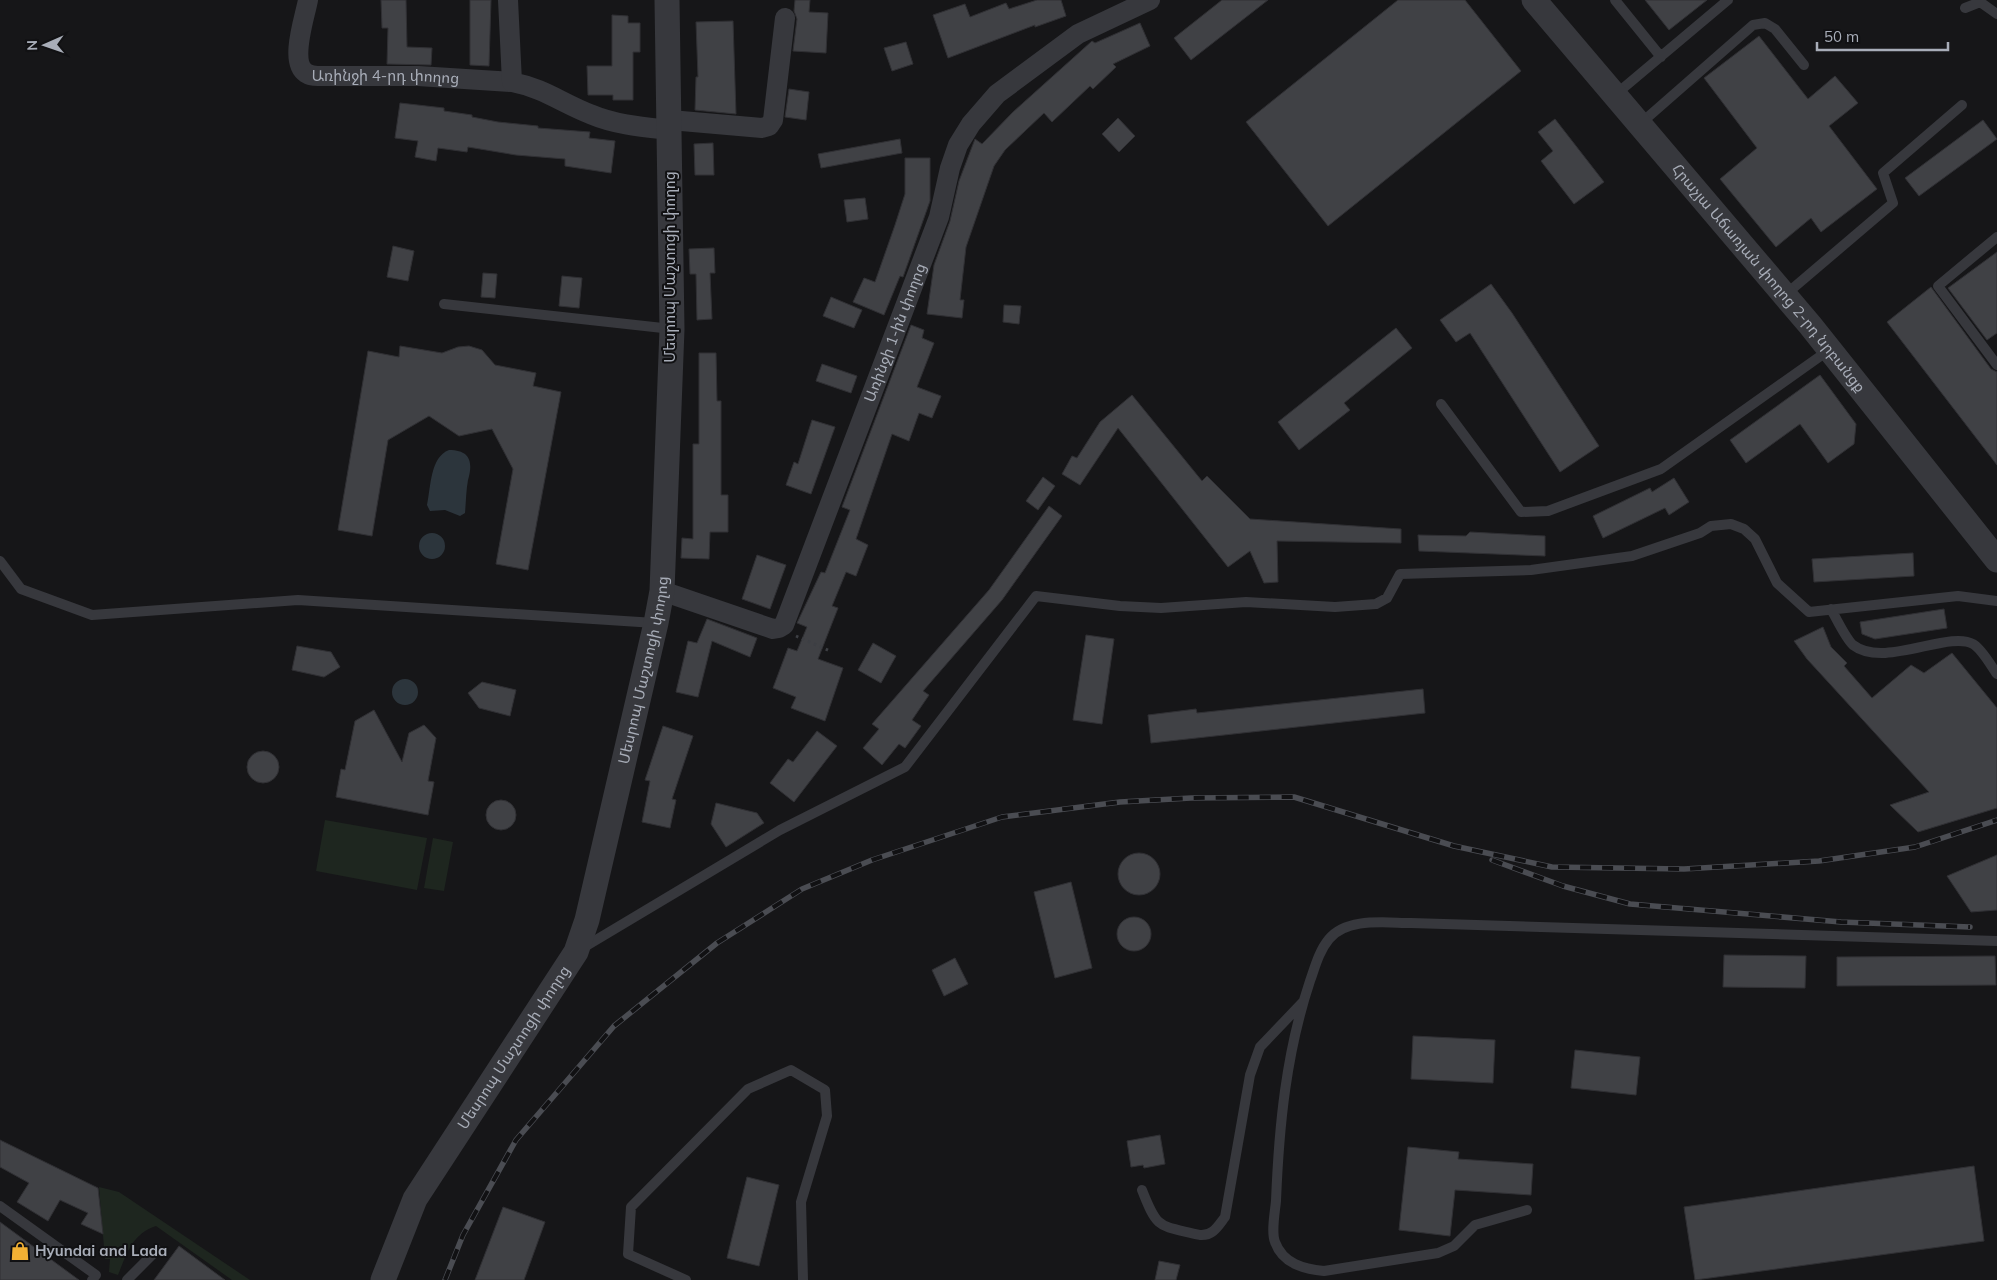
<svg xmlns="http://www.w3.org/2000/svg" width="1997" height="1280" font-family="Mulish,'Noto Sans Armenian',sans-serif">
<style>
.green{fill:#1e261f}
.water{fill:#2c353c}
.building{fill:#404145;stroke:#303034}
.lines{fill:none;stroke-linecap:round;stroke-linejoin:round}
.path{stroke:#3d3f44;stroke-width:3;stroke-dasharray:2.5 4;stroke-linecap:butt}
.service{stroke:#37383d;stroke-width:10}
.minor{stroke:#37383d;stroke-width:20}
.tertiary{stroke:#37383d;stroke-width:25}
.rail-casing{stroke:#4a4c52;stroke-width:5.5}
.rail{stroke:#111113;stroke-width:4;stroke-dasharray:11;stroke-linecap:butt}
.labels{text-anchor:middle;stroke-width:4;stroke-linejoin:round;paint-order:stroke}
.street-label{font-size:15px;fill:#a8adb8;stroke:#111113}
.poi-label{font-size:15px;font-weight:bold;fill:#a8adb8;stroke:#111113;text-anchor:start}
</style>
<rect width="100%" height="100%" fill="#161618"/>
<path class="green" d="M 325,820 L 427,838 L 417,890 L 316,871 Z
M 433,838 L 453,842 L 444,891 L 424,888 Z
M 99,1187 L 119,1192 L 250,1280 L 232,1280 L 156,1226 C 132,1234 127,1253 118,1275 L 109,1272 L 110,1259 L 105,1259 Z"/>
<path class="water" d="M 449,450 C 471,450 473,463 468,480 C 466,491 466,502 465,513 L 460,516 L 445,510 L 430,511 L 427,505 C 431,487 430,457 449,450 Z
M419 546a13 13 0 1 1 26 0a13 13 0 1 1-26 0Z
M392 692a13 13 0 1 1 26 0a13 13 0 1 1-26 0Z"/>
<path class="building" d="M 381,0 L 406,0 L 407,47 L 432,48 L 431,65 L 387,64 L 388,28 L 382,28 Z
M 470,0 L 491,0 L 489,66 L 470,65 Z
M 795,0 L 810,0 L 809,12 L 828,13 L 826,53 L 793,51 L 797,19 L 794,11 Z
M 1037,0 L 1061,0 L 1066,16 L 1035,27 L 1035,25 L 948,58 L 933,15 L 965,4 L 970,17 L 1006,3 L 1009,9 Z
M 1222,0 L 1268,0 L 1191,60 L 1174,38 Z
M 1398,0 L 1465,0 L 1521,71 L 1328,226 L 1246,122 Z
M 1645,0 L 1707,0 L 1669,30 Z
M 612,15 L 628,16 L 628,23 L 640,23 L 640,52 L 633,52 L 633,100 L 613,100 L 613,95 L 588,95 L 587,66 L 612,66 Z
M 733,21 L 736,114 L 695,110 L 696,77 L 698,77 L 696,22 Z
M 1140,23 L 1150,46 L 1113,64 L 1116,67 L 1093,89 L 1090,86 L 1052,122 L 1044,113 L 1005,150 L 994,166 L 966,247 L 960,300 L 964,300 L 962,318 L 927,314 L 934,265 L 950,221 L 959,181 L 975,139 L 982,144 L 1013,112 L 1092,41 L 1095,43 Z
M 1759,36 L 1808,99 L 1835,76 L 1858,103 L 1829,126 L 1877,189 L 1821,232 L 1811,218 L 1776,247 L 1720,179 L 1757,148 L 1704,78 Z
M 906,42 L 913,64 L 892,71 L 884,48 Z
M 789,89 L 809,92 L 806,120 L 785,117 Z
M 400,103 L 444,108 L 444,111 L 472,115 L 472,117 L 498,122 L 538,126 L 538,128 L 590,132 L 589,138 L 615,141 L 611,173 L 565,166 L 565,159 L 516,155 L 468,147 L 467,152 L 438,148 L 436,161 L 415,157 L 418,141 L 395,138 Z
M 1118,118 L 1135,136 L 1119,152 L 1102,134 Z
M 1555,119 L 1604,182 L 1574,204 L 1541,161 L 1553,151 L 1538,132 Z
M 1983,120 L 1997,139 L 1919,196 L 1905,178 Z
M 900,139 L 902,153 L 821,168 L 818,154 Z
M 713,143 L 714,175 L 695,175 L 694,144 Z
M 905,158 L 930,158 L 930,201 L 903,277 L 900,276 L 884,315 L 853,302 L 864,278 L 875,282 L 895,225 L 905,194 Z
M 865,198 L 868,219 L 847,222 L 844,200 Z
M 393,246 L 414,251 L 408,281 L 387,277 Z
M 714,248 L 715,273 L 710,273 L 712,319 L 697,320 L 696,274 L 690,274 L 689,249 Z
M 1997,252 L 1997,333 L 1987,340 L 1948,288 Z
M 483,273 L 497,274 L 495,298 L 481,297 Z
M 562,276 L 582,278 L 579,308 L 559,306 Z
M 1491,284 L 1512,313 L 1599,446 L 1560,472 L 1470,333 L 1456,342 L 1440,320 Z
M 1931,287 L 1991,369 L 1997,372 L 1997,465 L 1887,322 Z
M 831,297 L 862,310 L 854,328 L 823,316 Z
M 1004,305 L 1021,306 L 1019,324 L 1003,322 Z
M 911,325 L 924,330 L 922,338 L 934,343 L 917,387 L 941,396 L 932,418 L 919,413 L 909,441 L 892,434 L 856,539 L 868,545 L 856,576 L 846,572 L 832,606 L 838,608 L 818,659 L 843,668 L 825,721 L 791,708 L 796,697 L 773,688 L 788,648 L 797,651 L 807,627 L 797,623 L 821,572 L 825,573 L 850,510 L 842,507 Z
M 1396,328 L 1412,348 L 1344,403 L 1350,410 L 1299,450 L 1278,422 Z
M 400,346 L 442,353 L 458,347 L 469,346 L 482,350 L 495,365 L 536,373 L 533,386 L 561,392 L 528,570 L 496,564 L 513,469 L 492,429 L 459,436 L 429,416 L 388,440 L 372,536 L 338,530 L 368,351 L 399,357 Z
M 699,353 L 716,353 L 717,401 L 721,401 L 721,495 L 728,495 L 728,532 L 710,532 L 709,559 L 681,558 L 682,538 L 693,539 L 693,444 L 699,444 Z
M 822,364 L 857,376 L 851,393 L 816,381 Z
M 1820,375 L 1856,424 L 1854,444 L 1828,463 L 1800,424 L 1746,463 L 1730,440 Z
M 1132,395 L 1202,481 L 1207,476 L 1250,519 L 1401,529 L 1401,543 L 1277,541 L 1278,582 L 1264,583 L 1250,551 L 1228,567 L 1118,428 L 1080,485 L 1062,474 L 1072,456 L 1077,458 L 1100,422 Z
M 812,420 L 835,427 L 811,494 L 786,485 L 794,462 L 798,464 Z
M 1043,477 L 1055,486 L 1038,510 L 1026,501 Z
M 1674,478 L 1689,502 L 1669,515 L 1665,508 L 1603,538 L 1593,516 L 1650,488 L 1652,492 Z
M 1049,506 L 1062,516 L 1002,600 L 923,691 L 929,695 L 912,720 L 921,726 L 905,748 L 899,744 L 882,765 L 863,748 L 879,729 L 872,724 L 989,590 Z
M 1470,532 L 1545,536 L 1545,556 L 1419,551 L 1418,535 L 1466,536 Z
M 1913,553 L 1914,576 L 1814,582 L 1812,559 Z
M 757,555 L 786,565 L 770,609 L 742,599 Z
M 1944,609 L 1947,628 L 1875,639 L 1862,634 L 1860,622 Z
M 707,619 L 757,638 L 750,657 L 712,641 L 698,697 L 676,692 L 688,641 L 697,643 Z
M 1823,627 L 1831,647 L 1847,663 L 1844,666 L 1872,698 L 1911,665 L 1924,673 L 1952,653 L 1997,708 L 1997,808 L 1918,832 L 1890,805 L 1929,792 L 1807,659 L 1794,641 Z
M 1086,635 L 1114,639 L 1102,724 L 1073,720 Z
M 873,643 L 896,656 L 881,683 L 858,670 Z
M 297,646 L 331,652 L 340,667 L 324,677 L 292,670 Z
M 482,682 L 516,690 L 510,716 L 479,708 L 468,693 Z
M 1423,689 L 1425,713 L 1151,743 L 1148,715 L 1196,709 L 1197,713 Z
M 374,710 L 402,762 L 409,733 L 424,725 L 436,738 L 428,781 L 434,782 L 428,815 L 336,797 L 341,769 L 345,770 L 355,721 Z
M 663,726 L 693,736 L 672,799 L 676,800 L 670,828 L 642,822 L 650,781 L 645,780 Z
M 817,731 L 837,746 L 794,802 L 770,783 L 788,759 L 793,762 Z
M247 767a16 16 0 1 1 32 0a16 16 0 1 1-32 0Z
M486 815a15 15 0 1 1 30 0a15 15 0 1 1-30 0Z
M 716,803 L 757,813 L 764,823 L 726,847 L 711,824 Z
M1118 874a21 21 0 1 1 42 0a21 21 0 1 1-42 0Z
M 1997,855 L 1997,910 L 1971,912 L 1947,876 Z
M 1071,882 L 1092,968 L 1055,978 L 1034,892 Z
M1117 934a17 17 0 1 1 34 0a17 17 0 1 1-34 0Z
M 1724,955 L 1806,956 L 1805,988 L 1723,987 Z
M 1995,956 L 1996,985 L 1837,986 L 1837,957 Z
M 955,958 L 968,984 L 944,996 L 932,970 Z
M 1413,1036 L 1495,1040 L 1493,1083 L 1411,1079 Z
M 1575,1050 L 1640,1057 L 1636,1095 L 1571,1088 Z
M 1160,1135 L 1165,1164 L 1144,1168 L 1143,1165 L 1131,1167 L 1127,1141 Z
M 0,1140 L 98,1188 L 103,1234 L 81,1224 L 88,1213 L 60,1200 L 48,1221 L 17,1202 L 29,1183 L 0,1167 Z
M 1408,1147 L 1459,1152 L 1458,1159 L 1533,1164 L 1531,1195 L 1455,1190 L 1450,1236 L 1399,1230 Z
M 1974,1166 L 1984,1241 L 1695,1280 L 1684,1207 Z
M 747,1177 L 779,1185 L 759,1266 L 727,1258 Z
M 503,1207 L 545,1222 L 524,1280 L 475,1280 Z
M 0,1222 L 79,1280 L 0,1280 Z
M 179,1246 L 225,1280 L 154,1280 Z
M 1159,1261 L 1180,1265 L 1176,1280 L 1155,1280 Z"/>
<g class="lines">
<path class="path" d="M 796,636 L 830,651"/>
<path class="service" d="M 1615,0 L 1661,57
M 1965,8 L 1980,2 L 1997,14
M 1615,95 L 1728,0
M 1640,124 L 1753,25 L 1765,23 L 1775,29 L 1804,65
M 1997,237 L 1938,286 L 1997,365
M 1785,295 L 1893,203 L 1883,173 L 1962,105
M 444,304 L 672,329
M 1441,404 L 1521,512 L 1548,511 L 1661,469 L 1829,350
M 0,561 L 21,589 L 92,615 L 298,600 L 655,623
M 1831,609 C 1836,618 1846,639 1853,645 C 1884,669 1949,630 1973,644 C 1982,649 1991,666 1997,674
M 581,949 L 780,830 L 905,767 L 1036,596 L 1120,606 L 1161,608 L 1246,602 L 1335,607 L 1376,604 L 1387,598 L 1400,574 L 1531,570 L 1632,556 L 1700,533 L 1711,526 L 1731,524 L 1744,529 L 1755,539 L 1777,583 L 1809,612 L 1958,596 L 1997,601
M 1142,1190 C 1158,1231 1159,1225 1200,1235 C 1213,1236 1218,1226 1225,1217 L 1250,1075 L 1260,1047 L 1303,1002
M 0,1206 L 96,1275 L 92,1280
M 1527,1210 L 1475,1225 L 1454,1246 L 1438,1253 L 1324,1271 C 1304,1269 1283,1264 1275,1242 C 1271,1232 1275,1212 1276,1201 C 1279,1126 1286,1053 1310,981 C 1315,967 1319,951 1329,939 C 1347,917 1386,923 1411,923 L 1997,941
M 127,1280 L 157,1250
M 686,1280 L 628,1254 L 631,1207 L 748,1089 L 791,1070 L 825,1090 L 827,1116 L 801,1202 L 803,1280"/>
<g class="minor">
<path id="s1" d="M 308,0 C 305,17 289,62 306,73 C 309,75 315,76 318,76 L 418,76 L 512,82"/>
<path d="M 508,0 L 512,82 C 543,88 562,103 590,114 C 616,125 642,127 670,130"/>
<path d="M 670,120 L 762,128 L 769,126 L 773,120 L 785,18"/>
<path id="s2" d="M 662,591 L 773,629 L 779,628 L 784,625 L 939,217 L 950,168 L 958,145 L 971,124 L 997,94 L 1078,34 L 1150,0"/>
</g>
<g class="tertiary">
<path id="s3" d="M 1534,0 L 1810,325 L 1997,560"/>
<path id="s4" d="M 383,1280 L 415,1199 L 576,952 L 587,920 L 656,623 L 662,591 L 672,329 L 667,0"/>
</g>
<g class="rail-casing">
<path id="rail" d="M 1492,860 L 1563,886 L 1630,904 L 1841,922 L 1970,927
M 445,1280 L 463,1235 L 516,1140 L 614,1026 L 717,943 L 802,889 L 872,860 L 1002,817 L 1120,802 L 1191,798 L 1294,797 L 1454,846 L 1552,867 L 1684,869 L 1819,861 L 1915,847 L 1997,820"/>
</g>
<use href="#rail" class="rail"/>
</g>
<defs>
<g id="shop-bare" transform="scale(1.5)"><path d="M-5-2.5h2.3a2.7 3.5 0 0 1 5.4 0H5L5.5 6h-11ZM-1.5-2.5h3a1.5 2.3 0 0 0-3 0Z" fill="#f2b134" stroke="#111113" stroke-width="2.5" paint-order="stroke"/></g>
</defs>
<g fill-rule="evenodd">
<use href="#shop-bare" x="20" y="1251"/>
</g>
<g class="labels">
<g class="street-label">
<text dy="5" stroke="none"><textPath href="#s1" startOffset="156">Առինջի 4-րդ փողոց</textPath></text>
<text transform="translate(670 267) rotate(-90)" y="5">Մեսրոպ Մաշտոցի փողոց</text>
<text dy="5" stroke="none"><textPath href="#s3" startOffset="364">Հրաչյա Աճառյան փողոց 2-րդ նրբանցք</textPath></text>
<text dy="5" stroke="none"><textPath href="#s2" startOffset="442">Առինջի 1-ին փողոց</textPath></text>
<text dy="5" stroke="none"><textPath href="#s4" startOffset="672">Մեսրոպ Մաշտոցի փողոց</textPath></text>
<text dy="5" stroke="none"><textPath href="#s4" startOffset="268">Մեսրոպ Մաշտոցի փողոց</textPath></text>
</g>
<g class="poi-label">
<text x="35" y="1256">Hyundai and Lada</text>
</g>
</g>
<g transform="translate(45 45) rotate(268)" stroke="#111113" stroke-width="4" paint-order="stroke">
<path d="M0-4L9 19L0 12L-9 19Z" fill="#a8adb8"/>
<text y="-8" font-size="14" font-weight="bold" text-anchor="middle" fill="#a8adb8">N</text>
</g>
<path d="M1817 42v8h131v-8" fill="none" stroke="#a8adb8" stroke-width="2.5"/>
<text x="1824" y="42" font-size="15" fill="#a8adb8" stroke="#111113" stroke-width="4" paint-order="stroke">50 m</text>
</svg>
